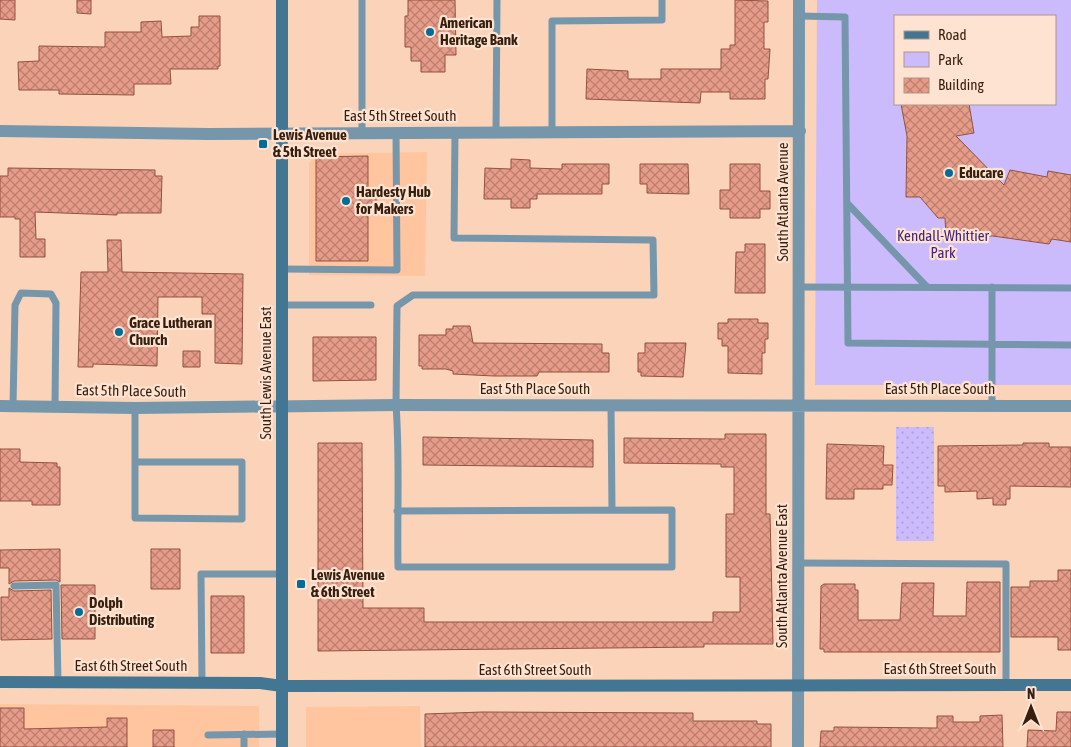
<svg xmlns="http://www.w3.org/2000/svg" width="1071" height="747" font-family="'Asap Condensed',sans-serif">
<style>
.built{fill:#ffc59f}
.green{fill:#cbbbfd;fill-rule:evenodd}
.garden{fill:url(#garden-dots)}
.building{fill:url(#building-cross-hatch);stroke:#955140}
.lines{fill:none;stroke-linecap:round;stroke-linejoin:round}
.lane{stroke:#7697ab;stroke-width:7}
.street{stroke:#7697ab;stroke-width:12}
.secondary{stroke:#427693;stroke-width:12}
.poi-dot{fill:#006d99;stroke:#fee3d2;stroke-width:2}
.labels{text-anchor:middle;stroke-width:4.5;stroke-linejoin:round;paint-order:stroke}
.poi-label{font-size:15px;font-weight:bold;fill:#371f0d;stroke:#fee3d2;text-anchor:start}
.street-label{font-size:15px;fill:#371f0d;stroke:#fee3d2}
.park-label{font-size:15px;fill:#432478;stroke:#fee3d2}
</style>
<defs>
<pattern id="garden-dots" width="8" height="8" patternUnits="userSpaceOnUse" patternTransform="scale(1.25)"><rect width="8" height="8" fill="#cbbbfd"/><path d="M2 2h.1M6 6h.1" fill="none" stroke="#afa0d8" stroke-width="1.8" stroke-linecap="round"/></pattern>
<pattern id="building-cross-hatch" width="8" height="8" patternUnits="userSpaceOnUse" patternTransform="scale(1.25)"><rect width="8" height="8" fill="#e79c89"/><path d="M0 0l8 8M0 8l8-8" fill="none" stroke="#bc7f6e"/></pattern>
</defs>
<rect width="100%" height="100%" fill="#fad3b9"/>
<path class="built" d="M 427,152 L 425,276 L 309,275 L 309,163 L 315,154 Z
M 0,704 L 259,706 L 259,747 L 0,747 Z
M 420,706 L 421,747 L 306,747 L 306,707 Z"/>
<path class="green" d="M 817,0 L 1071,0 L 1071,385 L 815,385 ZM 895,16 L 1055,16 L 1055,104 L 895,104 Z"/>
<path class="garden" d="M 896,427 L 934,427 L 934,541 L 896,541 Z"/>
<path class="building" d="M 0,0 L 15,0 L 15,20 L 0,19 Z
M 77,0 L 91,0 L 91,14 L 77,13 Z
M 408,0 L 455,0 L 456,55 L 445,55 L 445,72 L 421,72 L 421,61 L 411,61 L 411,47 L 405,47 L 405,16 L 408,16 Z
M 735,0 L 768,1 L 768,22 L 764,22 L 764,49 L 770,49 L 768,79 L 765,79 L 765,99 L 730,99 L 730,92 L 701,92 L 700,103 L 586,99 L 587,69 L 628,71 L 628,79 L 661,79 L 661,69 L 721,69 L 721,49 L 730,49 L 730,45 L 735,45 Z
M 199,16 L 220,16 L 220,66 L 218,66 L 218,69 L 170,69 L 171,84 L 134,84 L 134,95 L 59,94 L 59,90 L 19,90 L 18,62 L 39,61 L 39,46 L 105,47 L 105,32 L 141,32 L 141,22 L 161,21 L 162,37 L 191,36 L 191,27 L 199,27 Z
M 901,104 L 969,104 L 974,133 L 956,136 L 1004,185 L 1010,170 L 1047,177 L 1048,171 L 1071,175 L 1071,242 L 1052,239 L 1049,244 L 993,236 L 946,236 L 945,218 L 938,218 L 920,197 L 906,197 L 907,136 Z
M 368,156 L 368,191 L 376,191 L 376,210 L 368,210 L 368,261 L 316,261 L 316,157 Z
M 511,159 L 530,160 L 530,168 L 562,169 L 562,164 L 609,164 L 609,184 L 602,184 L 602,194 L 537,194 L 537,199 L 530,199 L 530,208 L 511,208 L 511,199 L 484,199 L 485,168 L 511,169 Z
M 640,164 L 688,164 L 689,194 L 647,193 L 647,184 L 640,184 Z
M 730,164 L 760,164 L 760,191 L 770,191 L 770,209 L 760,209 L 760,218 L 730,218 L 730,209 L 720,209 L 720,190 L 730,190 Z
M 8,168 L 155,170 L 155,176 L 162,176 L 161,213 L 117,213 L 117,215 L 35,212 L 36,239 L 45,239 L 45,257 L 20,257 L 20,219 L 15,219 L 15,217 L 0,217 L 0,176 L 8,176 Z
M 107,240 L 121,240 L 122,272 L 243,274 L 242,364 L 215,363 L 215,314 L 202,314 L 202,297 L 158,297 L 157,366 L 93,364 L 93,367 L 78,367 L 81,272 L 108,272 Z
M 745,244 L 765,244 L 765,293 L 735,293 L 736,252 L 745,252 Z
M 728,319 L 758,319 L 758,323 L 768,323 L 768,339 L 765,339 L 765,353 L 762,353 L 762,374 L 728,373 L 728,346 L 722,346 L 722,339 L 718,339 L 718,323 L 728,323 Z
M 453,326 L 470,326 L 473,343 L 602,344 L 602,353 L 609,353 L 609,372 L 539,372 L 537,376 L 494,376 L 453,374 L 453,371 L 446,369 L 422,369 L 422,366 L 419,366 L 419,335 L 446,335 L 446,329 L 453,329 Z
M 313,337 L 376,337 L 376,380 L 313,381 Z
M 645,343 L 686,343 L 683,377 L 641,376 L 641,372 L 638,372 L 638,353 L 645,353 Z
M 183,351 L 200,351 L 200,367 L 183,367 Z
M 725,434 L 766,434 L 766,514 L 770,514 L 773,644 L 704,644 L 704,647 L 318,651 L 318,443 L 362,443 L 363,608 L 424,608 L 424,622 L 713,622 L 713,612 L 740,612 L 740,577 L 726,577 L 726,514 L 734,514 L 734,467 L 721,467 L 721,464 L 624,463 L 624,438 L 725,439 Z
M 423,437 L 593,440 L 593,467 L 423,465 Z
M 1023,443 L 1049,443 L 1049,447 L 1071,447 L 1071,487 L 1010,486 L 1010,499 L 1006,499 L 1006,505 L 993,505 L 993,498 L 977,499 L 977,491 L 945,492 L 945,486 L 938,486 L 938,446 L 1023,445 Z
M 827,444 L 884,446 L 883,465 L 893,465 L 892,485 L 883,485 L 883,489 L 854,489 L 854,499 L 826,499 Z
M 0,449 L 20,449 L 20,462 L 57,463 L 57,467 L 60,467 L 60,505 L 32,505 L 32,501 L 0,501 Z
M 60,549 L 60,582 L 56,580 L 14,581 L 9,584 L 9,568 L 0,568 L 0,550 Z
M 151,549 L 180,549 L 180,589 L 151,589 Z
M 1058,570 L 1071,570 L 1071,650 L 1058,650 L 1058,637 L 1011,637 L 1011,587 L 1030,587 L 1030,581 L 1058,581 Z
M 967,582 L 1000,582 L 1000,652 L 824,652 L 824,649 L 820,649 L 821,586 L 824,584 L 855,584 L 855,590 L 858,590 L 858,620 L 900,620 L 902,583 L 934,583 L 933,616 L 966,616 Z
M 61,585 L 95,585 L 95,639 L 62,639 Z
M 9,588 L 14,591 L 51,590 L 52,639 L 1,640 L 1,597 L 9,597 Z
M 211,596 L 244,596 L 244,653 L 211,653 Z
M 0,708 L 24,708 L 24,729 L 107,727 L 107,718 L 127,718 L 127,747 L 0,747 Z
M 482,712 L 693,713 L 693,721 L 757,721 L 757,724 L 771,724 L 771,747 L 425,747 L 425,714 Z
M 1057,712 L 1071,712 L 1071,747 L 1027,747 L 1028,730 L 1056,731 Z
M 1002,715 L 1003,747 L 820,747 L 821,731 L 834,731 L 834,727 L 937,728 L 937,716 L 953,716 L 953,722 L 980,722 L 980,716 Z
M 153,730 L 174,730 L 174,747 L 153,747 Z"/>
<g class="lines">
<path class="lane" d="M 799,16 L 845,17 L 848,343 L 1071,345
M 362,132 L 362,0
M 496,132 L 497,0
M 552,132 L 552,21 L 662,20 L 662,0
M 847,203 L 927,287
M 282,269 L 397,270 L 396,132
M 798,287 L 1071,288
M 992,287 L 992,406
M 282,305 L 371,305
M 611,405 L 612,510
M 13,406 L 15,305 L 21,293 L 51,294 L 56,303 L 55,407
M 135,408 L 135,518 L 242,519 L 242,462 L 136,462
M 397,511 L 672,510 L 672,567 L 398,567 C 397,513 400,459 396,405 L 397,306 L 413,295 L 654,295 L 653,240 L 454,238 L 455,133
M 798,563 L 1006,564 L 1006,685
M 14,586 L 56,585 L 58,682
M 202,683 L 201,574 L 282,574
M 244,734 L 244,747
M 208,735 L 282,734"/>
<path class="street" d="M 0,131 L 209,134 L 800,131
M 0,406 L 135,408 L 396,405 L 1071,406
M 798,747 L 799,0"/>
<path class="secondary" d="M 0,682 L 260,683 L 282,686 L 1071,685
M 282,747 L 282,0"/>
</g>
<g class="poi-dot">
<circle cx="430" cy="32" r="5"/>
<rect x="258" y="139" width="10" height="10" rx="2.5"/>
<circle cx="949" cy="173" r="5"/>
<circle cx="346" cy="201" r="5"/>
<circle cx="119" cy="332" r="5"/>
<rect x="296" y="579" width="10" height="10" rx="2.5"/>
<circle cx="79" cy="612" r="5"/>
</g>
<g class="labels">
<g class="poi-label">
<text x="440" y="28">American<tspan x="440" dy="17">Heritage Bank</tspan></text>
<text x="273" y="140">Lewis Avenue<tspan x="273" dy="17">&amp; 5th Street</tspan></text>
<text x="959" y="178">Educare</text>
<text x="356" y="197">Hardesty Hub<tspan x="356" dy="17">for Makers</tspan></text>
<text x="129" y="328">Grace Lutheran<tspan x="129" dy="17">Church</tspan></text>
<text x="311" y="580">Lewis Avenue<tspan x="311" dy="17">&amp; 6th Street</tspan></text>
<text x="89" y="608">Dolph<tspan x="89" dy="17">Distributing</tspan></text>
</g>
<g class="street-label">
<text x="400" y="121">East 5th Street South</text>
<text transform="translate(783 202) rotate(-90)" y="5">South Atlanta Avenue</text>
<text transform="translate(266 373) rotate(-90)" y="5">South Lewis Avenue East</text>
<text x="535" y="394">East 5th Place South</text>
<text x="940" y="394">East 5th Place South</text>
<text transform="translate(131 391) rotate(1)" y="5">East 5th Place South</text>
<text transform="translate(782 576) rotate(-90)" y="5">South Atlanta Avenue East</text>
<text x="131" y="671">East 6th Street South</text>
<text x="940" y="674">East 6th Street South</text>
<text x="535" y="675">East 6th Street South</text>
</g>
<g class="park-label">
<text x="943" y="241">Kendall-Whittier<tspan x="943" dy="17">Park</tspan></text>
</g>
</g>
<rect x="894" y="15" width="162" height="90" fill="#fee3d2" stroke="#ae9583"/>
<rect x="904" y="31" width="25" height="8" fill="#427693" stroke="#ae9583"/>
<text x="938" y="40" font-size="15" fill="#371f0d">Road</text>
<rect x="904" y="52" width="25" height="15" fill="#cbbbfd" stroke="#ae9583"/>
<text x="938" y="65" font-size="15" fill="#371f0d">Park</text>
<rect x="904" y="78" width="25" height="15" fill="url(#building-cross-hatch)" stroke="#ae9583"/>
<text x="938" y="90" font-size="15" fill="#371f0d">Building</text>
<g transform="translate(1031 707)" stroke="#fee3d2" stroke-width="4" paint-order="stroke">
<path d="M0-4L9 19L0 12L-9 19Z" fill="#371f0d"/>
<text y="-8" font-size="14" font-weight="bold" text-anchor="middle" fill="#371f0d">N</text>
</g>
</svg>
